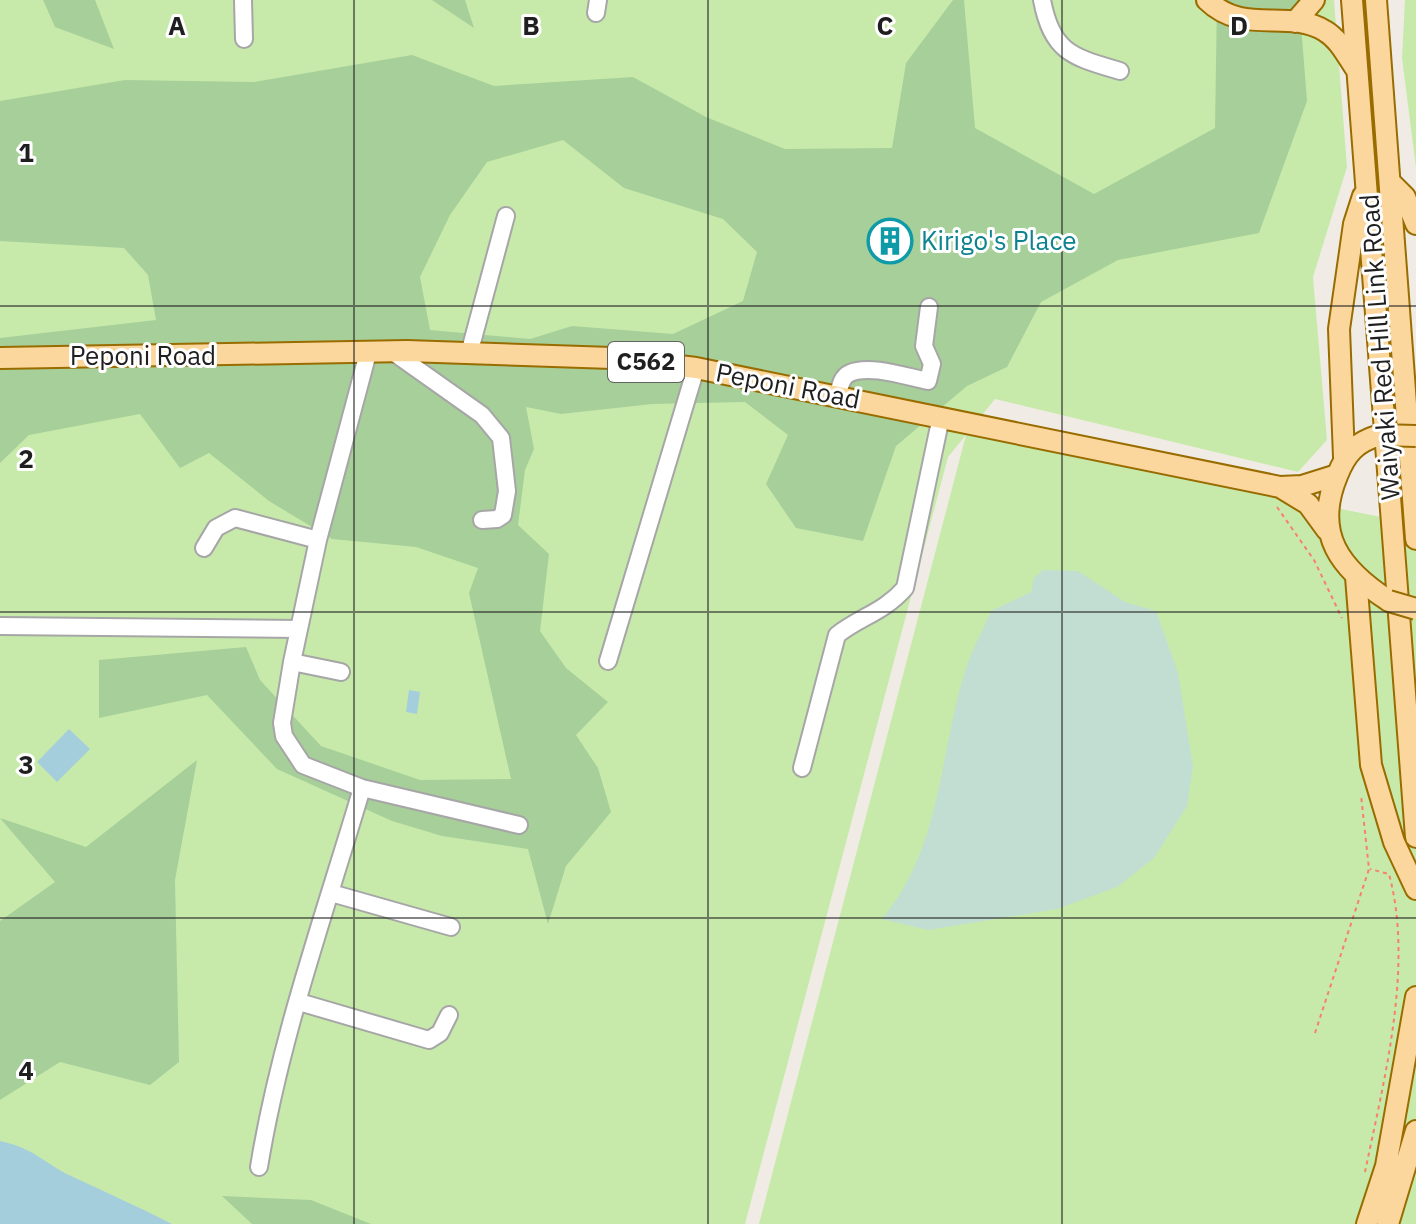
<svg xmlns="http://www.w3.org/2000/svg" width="1416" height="1224" font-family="'IBM Plex Sans',sans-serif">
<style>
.grass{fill:#c7eaab}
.forest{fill:#a7cf99;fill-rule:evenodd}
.wetland{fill:#c2ded2}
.water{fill:#a5cedd}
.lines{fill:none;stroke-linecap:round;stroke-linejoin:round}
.minor-casing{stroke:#a6a6a6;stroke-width:20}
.major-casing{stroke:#996c00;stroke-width:24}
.path{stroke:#fa7f6b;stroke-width:2;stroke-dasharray:4 4;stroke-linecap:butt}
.minor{stroke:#fff;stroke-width:16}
.major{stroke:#fcd79d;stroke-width:20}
.major-bridge-casing{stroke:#996c00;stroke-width:24;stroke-linecap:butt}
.major-bridge{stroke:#fcd79d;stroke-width:20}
.grid{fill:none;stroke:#1f1f1f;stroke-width:2;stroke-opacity:0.55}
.labels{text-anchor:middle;stroke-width:6;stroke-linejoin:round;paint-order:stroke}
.shield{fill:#fff;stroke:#626262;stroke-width:2}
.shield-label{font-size:24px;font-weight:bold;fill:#1f1f1f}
.culture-label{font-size:26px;fill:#0d838f;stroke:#fff;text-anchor:start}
.street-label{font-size:26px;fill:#1f1f1f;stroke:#fff}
.grid-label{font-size:26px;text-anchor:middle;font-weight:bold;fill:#1f1f1f;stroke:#fff;stroke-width:6;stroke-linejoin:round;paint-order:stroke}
</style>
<rect width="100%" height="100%" fill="#f0ece5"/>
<path class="grass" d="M 0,0 L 1334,0 L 1347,167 L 1313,277 L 1327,440 L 1298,472 L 995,399 L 967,434 L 1416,524 L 1416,1224 L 759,1224 L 966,435 L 948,457 L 745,1224 L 0,1224 Z
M 1405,0 L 1416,0 L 1416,168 L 1402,58 Z"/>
<path class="forest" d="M 43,0 L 95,0 L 114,49 L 55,27 Z
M 432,0 L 465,0 L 474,28 Z
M 953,0 L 964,0 L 975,128 L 1094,194 L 1215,128 L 1217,0 L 1299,0 L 1307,101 L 1259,233 L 1118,260 L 1041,302 L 1007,367 L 967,386 L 896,446 L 863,541 L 796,528 L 766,484 L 788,435 L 745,402 L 652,404 L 561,414 L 526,407 L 534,449 L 525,470 L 518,525 L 549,554 L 540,631 L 566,668 L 608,702 L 576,735 L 598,768 L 611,812 L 566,866 L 548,924 L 528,849 L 442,836 L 392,821 L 277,769 L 207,695 L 99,718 L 99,660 L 246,647 L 260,680 L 321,746 L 420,780 L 511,779 L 469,593 L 478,568 L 416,547 L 332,539 L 269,501 L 209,453 L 180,468 L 140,414 L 29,435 L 0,463 L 0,338 L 156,320 L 148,275 L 124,248 L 0,241 L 0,101 L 125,80 L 254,82 L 412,55 L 494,86 L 633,77 L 706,117 L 785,149 L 892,148 L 906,63 ZM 563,140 L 624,188 L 723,219 L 757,252 L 743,301 L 673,334 L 572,326 L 530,339 L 430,330 L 420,277 L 450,215 L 487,162 Z
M 197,760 L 175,880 L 179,1062 L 150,1085 L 60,1062 L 0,1100 L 0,921 L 55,882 L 0,818 L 86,847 Z
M 222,1196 L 311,1200 L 371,1224 L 252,1224 Z"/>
<path class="wetland" d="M 1043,570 L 1078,571 L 1125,602 L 1156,611 L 1178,673 L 1193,767 L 1187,806 L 1154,858 L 1117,887 L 1057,909 L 928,930 L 882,919 C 943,845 938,756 966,668 C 972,649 983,630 991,611 L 1031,592 L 1034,578 Z"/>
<path class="water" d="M 409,690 L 420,692 L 417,714 L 406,712 Z
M 69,729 L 90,749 L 57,782 L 37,762 Z
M 0,1141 C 34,1148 42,1162 71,1176 C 105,1192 139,1207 172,1224 L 0,1224 Z"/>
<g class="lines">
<g class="minor-casing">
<path id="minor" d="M 243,0 L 244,39
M 1042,0 C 1052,53 1073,57 1120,71
M 596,13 L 598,0
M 393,352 L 482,415 L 501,438 L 507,491 L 503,515 L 497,519 L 482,520
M 368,353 L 318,540 L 292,662 L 282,723 L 284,736 L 303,765 L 362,788 L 519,825
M 469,354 L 506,216
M 838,395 C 840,387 841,377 850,373 C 870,364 907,377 928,381 L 932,364 L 924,346 L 929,307
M 204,548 L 216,528 L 235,518 L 318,540
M 0,626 L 299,629
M 608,661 L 696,368
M 292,662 L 341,672
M 802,768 L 837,635 C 861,616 883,613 905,588 L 941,417
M 331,893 L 451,927
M 299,1002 L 429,1040 L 440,1033 L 449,1015
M 259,1167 C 280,1038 325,913 362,788"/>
</g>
<g class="major-casing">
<path id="major" d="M 1207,0 C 1244,36 1287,8 1325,31 C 1339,39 1347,56 1356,69
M 1352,0 L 1416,837
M 1376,0 L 1416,539
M 1295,22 L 1314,0
M 1390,182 L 1405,197 L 1416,224
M 0,358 L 407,351 L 612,358 L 696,368 L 1280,487 L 1308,504 L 1327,530
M 1380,435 C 1356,442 1346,453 1337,476 C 1313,534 1340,569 1389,601
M 1344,457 L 1339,329 L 1354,224 L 1363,196
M 1280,487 L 1302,486 L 1337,475
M 1356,577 L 1371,765 L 1394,842 L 1416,889
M 1367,1224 L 1386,1166 L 1416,997
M 1388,1224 L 1416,1131"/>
</g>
<path class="path" d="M 1277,507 L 1314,560 L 1342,618
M 1315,1033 L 1369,869 L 1361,795
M 1365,1172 C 1384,1080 1414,966 1389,874 L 1370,869"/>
<use href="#minor" class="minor"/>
<use href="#major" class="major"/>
<g class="major-bridge-casing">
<path id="major-bridge" d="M 1380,435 L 1416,436
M 1389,601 L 1416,609"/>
</g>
<use href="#major-bridge" class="major-bridge"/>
</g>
<path class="grid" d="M 354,0 L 354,1224M 708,0 L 708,1224M 1062,0 L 1062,1224M 0,306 L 1416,306M 0,612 L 1416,612M 0,918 L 1416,918"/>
<defs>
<g id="building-ring" transform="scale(2.3)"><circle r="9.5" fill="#fff" stroke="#0f9aa8" stroke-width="1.5"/><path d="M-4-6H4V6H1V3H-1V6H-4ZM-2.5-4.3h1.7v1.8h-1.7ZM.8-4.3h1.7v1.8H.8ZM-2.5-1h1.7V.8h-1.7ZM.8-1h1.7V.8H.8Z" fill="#0f9aa8"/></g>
</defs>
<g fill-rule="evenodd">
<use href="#building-ring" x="890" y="241"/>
</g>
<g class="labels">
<rect class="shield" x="608" y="342" width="76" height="40" rx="6"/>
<g class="shield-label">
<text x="646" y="370">C562</text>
</g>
<g class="culture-label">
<text x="921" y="250">Kirigo's Place</text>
</g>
<g class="street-label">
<text transform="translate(1380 347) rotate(-94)" y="9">Waiyaki Red Hill Link Road</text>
<text x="143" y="365">Peponi Road</text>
<text transform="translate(788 386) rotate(11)" y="9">Peponi Road</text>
</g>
</g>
<g class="grid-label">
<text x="177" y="35">A</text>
<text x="531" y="35">B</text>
<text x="885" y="35">C</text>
<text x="1239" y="35">D</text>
<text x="26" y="162">1</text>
<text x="26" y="468">2</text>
<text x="26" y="774">3</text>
<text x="26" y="1080">4</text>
</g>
</svg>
